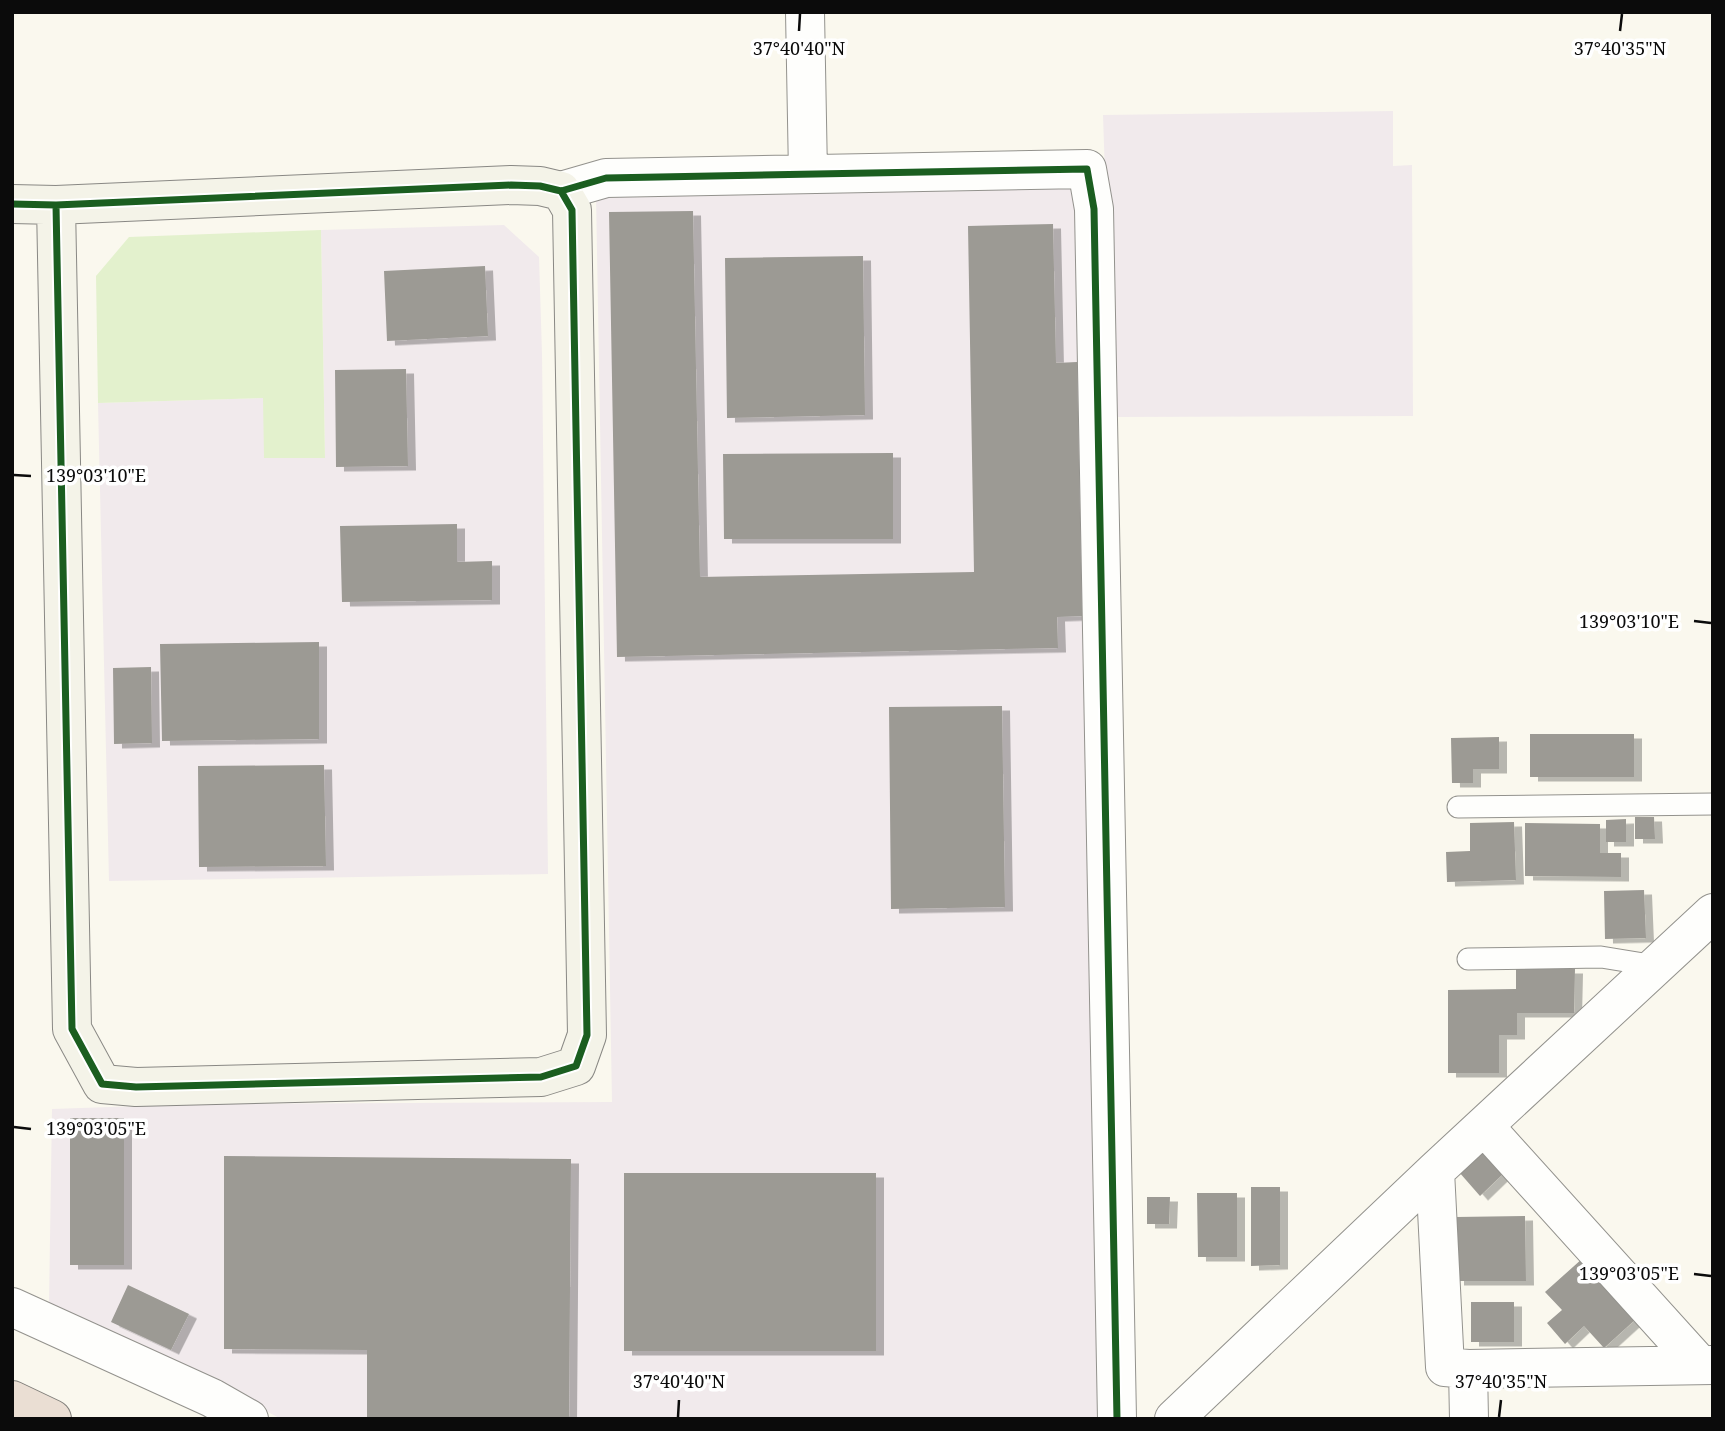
<svg xmlns="http://www.w3.org/2000/svg" width="1725" height="1431" font-family="'Noto Serif',serif">
<style>
.industrial{fill:#f1eaec}
.green{fill:#e3f1cd}
.building{fill:#9c9a94;filter:url(#shadow)}
.lines{fill:none;stroke-linecap:round;stroke-linejoin:round}
.lane-casing{stroke:#93928d;stroke-width:23}
.street-casing{stroke:#93928d;stroke-width:40}
.secondary-casing{stroke:#898884;stroke-width:40}
.highway-casing{stroke:#807f7a;stroke-width:40}
.lane{stroke:#fefefc;stroke-width:21}
.street{stroke:#fefefc;stroke-width:38}
.secondary{stroke:#f4f3e8;stroke-width:38}
.highway{stroke:#eaded3;stroke-width:38}
.cycleway-casing{stroke:#fff;stroke-width:11}
.cycleway{stroke:#1b5e20;stroke-width:7}
.ticks{fill:none;stroke:#0b0b0b;stroke-width:2.5}
.ticks-label{font-size:18px;text-anchor:middle;fill:#0b0b0b;stroke:#fff;stroke-width:7;stroke-linejoin:round;paint-order:stroke}
</style>
<defs>
<filter id="shadow"><feDropShadow dx="8" dy="4.5" stdDeviation="0" flood-color="#0004"/></filter>
</defs>
<rect width="100%" height="100%" fill="#faf8ee"/>
<path class="industrial" d="M 1393,111 L 1393,166 L 1412,165 L 1413,416 L 1113,417 L 1103,115 Z
M 1076,181 L 1098,1419 L 281,1419 L 204,1378 L 49,1304 L 52,1109 L 198,1104 L 612,1102 L 596,195 Z
M 504,225 L 539,257 L 542,354 L 548,874 L 109,881 L 98,403 L 263,398 L 325,457 L 321,230 Z"/>
<path class="green" d="M 321,230 L 325,458 L 264,458 L 263,398 L 98,403 L 96,276 L 129,237 Z"/>
<path class="building" d="M 693,211 L 700,577 L 974,572 L 968,226 L 1053,224 L 1056,363 L 1077,362 L 1082,616 L 1057,617 L 1058,648 L 617,657 L 609,212 Z
M 863,256 L 865,415 L 727,418 L 725,258 Z
M 485,266 L 488,336 L 387,341 L 384,271 Z
M 406,369 L 408,466 L 336,467 L 335,370 Z
M 893,453 L 893,539 L 724,539 L 723,454 Z
M 457,524 L 457,562 L 492,561 L 492,600 L 342,602 L 340,526 Z
M 319,642 L 319,739 L 162,741 L 160,644 Z
M 151,667 L 152,743 L 114,744 L 113,668 Z
M 1002,706 L 1005,907 L 891,909 L 889,707 Z
M 1530,734 L 1634,734 L 1634,777 L 1530,777 Z
M 1499,737 L 1499,769 L 1473,769 L 1473,783 L 1452,783 L 1451,738 Z
M 324,765 L 326,866 L 199,867 L 198,766 Z
M 1635,817 L 1654,817 L 1655,839 L 1635,839 Z
M 1626,819 L 1626,842 L 1606,842 L 1606,820 Z
M 1514,822 L 1516,880 L 1447,882 L 1446,852 L 1470,851 L 1470,823 Z
M 1525,823 L 1600,824 L 1600,853 L 1621,853 L 1621,877 L 1525,876 Z
M 1644,890 L 1646,938 L 1605,939 L 1604,891 Z
M 1516,969 L 1575,969 L 1574,1013 L 1517,1013 L 1517,1035 L 1499,1035 L 1499,1073 L 1448,1073 L 1448,990 L 1516,989 Z
M 70,1118 L 124,1118 L 124,1265 L 70,1265 Z
M 1485,1148 L 1506,1171 L 1480,1196 L 1459,1172 Z
M 224,1156 L 571,1159 L 569,1419 L 367,1419 L 367,1350 L 224,1349 Z
M 624,1173 L 876,1173 L 876,1351 L 624,1351 Z
M 1251,1187 L 1280,1187 L 1280,1265 L 1251,1266 Z
M 1197,1193 L 1237,1193 L 1237,1257 L 1198,1257 Z
M 1147,1197 L 1170,1197 L 1169,1224 L 1147,1224 Z
M 1525,1216 L 1526,1281 L 1456,1281 L 1456,1217 Z
M 1583,1258 L 1637,1318 L 1604,1348 L 1584,1326 L 1565,1344 L 1547,1323 L 1562,1310 L 1545,1292 Z
M 128,1285 L 189,1314 L 171,1350 L 111,1322 Z
M 1471,1302 L 1514,1302 L 1514,1342 L 1471,1342 Z"/>
<g class="lines">
<g class="lane-casing">
<path id="lane" d="M 1458,807 L 1713,804
M 1468,959 L 1601,957 L 1656,966"/>
</g>
<g class="street-casing">
<path id="street" d="M 805,12 L 808,174
M 561,191 L 606,178 L 1087,169 L 1094,209 L 1117,1419
M 1484,1126 L 1700,1365
M 1435,1171 L 1445,1367 L 1468,1369 L 1469,1419
M 12,1307 L 212,1398 L 249,1419
M 1468,1369 L 1713,1365
M 1174,1419 L 1435,1171 L 1713,913"/>
</g>
<g class="secondary-casing">
<path id="secondary" d="M 12,204 L 56,205 L 511,185 L 540,186 L 561,191 L 572,210 L 587,1035 L 576,1066 L 541,1077 L 136,1087 L 102,1084 L 72,1029 L 56,205"/>
</g>
<g class="highway-casing">
<path id="highway" d="M 12,1400 L 52,1419"/>
</g>
<use href="#lane" class="lane"/>
<use href="#street" class="street"/>
<use href="#secondary" class="secondary"/>
<use href="#highway" class="highway"/>
<g class="cycleway-casing">
<path id="cycleway" d="M 12,204 L 56,205 L 511,185 L 540,186 L 561,191 L 606,178 L 1087,169 L 1094,209 L 1117,1419
M 56,205 L 72,1029 L 102,1084 L 136,1087 L 541,1077 L 576,1066 L 587,1035 L 572,210 L 561,191"/>
</g>
<use href="#cycleway" class="cycleway"/>
</g>
<path class="ticks" d="M 799,31 L 800,14M 1620,31 L 1622,14M 14,475 L 31,476M 1694,621 L 1711,623M 14,1127 L 31,1129M 1694,1274 L 1711,1276M 678,1417 L 679,1400M 1499,1417 L 1501,1400"/>
<g class="ticks-label">
<text x="799" y="55">37°40'40"N</text>
<text x="1620" y="55">37°40'35"N</text>
<text x="96" y="482">139°03'10"E</text>
<text x="1629" y="628">139°03'10"E</text>
<text x="96" y="1135">139°03'05"E</text>
<text x="1629" y="1280">139°03'05"E</text>
<text x="679" y="1388">37°40'40"N</text>
<text x="1501" y="1388">37°40'35"N</text>
</g>
<rect width="1725" height="1431" fill="none" stroke="#0b0b0b" stroke-width="28"/>
</svg>
